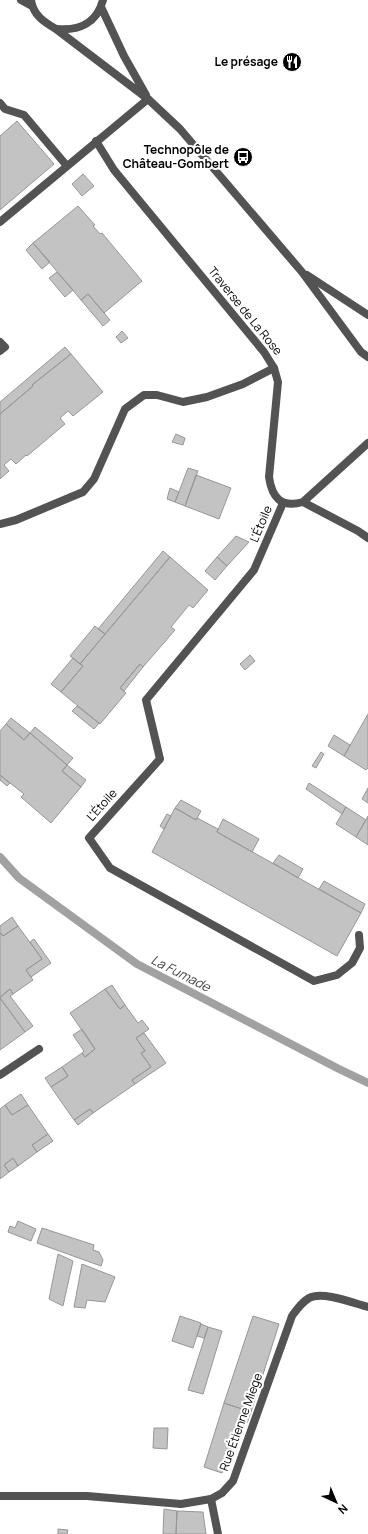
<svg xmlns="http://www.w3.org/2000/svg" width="368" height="1534" font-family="Manrope,sans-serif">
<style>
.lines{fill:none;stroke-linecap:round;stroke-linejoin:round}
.stream{stroke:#a1a1a1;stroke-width:8}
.building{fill:#c3c3c3;stroke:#979797}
.service{stroke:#535353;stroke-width:8}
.minor{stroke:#535353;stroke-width:8}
.labels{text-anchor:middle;stroke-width:4;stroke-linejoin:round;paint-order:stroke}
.poi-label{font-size:12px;font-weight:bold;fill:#000;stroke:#fff;text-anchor:end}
.street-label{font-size:12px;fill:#000;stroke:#fff}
.water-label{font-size:13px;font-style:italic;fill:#424242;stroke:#fff}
</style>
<rect width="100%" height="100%" fill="#fff"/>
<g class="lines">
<path class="stream" d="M 0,857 L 19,878 L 137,964 L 339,1069 L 368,1083"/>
</g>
<path class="building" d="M 17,121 L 54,164 L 0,210 L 0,136 Z
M 83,174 L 94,186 L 82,196 L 72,184 Z
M 78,206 L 95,225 L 93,226 L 100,234 L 102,233 L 142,281 L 104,313 L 88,294 L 81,300 L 33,243 Z
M 33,243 L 50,262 L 42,269 L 26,250 Z
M 57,272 L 73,290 L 65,297 L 49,278 Z
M 88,294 L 110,320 L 103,326 L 81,300 Z
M 122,331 L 128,338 L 121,343 L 116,337 Z
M 65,347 L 71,354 L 32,385 L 33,386 L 0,414 L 0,402 Z
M 71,354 L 103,392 L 73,416 L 68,411 L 60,418 L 65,424 L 27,456 L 26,455 L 16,464 L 11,459 L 4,465 L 9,471 L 0,479 L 0,414 L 33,386 L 32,385 Z
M 176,434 L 185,438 L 183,445 L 172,442 Z
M 188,468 L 198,471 L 185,506 L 175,502 Z
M 196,475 L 231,488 L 219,519 L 185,506 Z
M 170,488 L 179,492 L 175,502 L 167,499 Z
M 236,536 L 249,542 L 227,566 L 217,557 Z
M 163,551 L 170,557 L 105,634 L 98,629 Z
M 170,557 L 208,590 L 193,608 L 189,605 L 171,627 L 175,630 L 143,667 L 140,664 L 120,688 L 126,693 L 100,724 L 61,692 L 83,666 L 80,664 Z
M 217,557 L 227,566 L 215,580 L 205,571 Z
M 95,626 L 105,634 L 80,664 L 70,656 Z
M 250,655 L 255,661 L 245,670 L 240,664 Z
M 73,658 L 83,666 L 61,692 L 51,684 Z
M 140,664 L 143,667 L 124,691 L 120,688 Z
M 77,706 L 99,723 L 94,729 L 72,711 Z
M 368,714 L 368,768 L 366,770 L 344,756 Z
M 11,718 L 30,733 L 24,740 L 6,724 Z
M 6,724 L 24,740 L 30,733 L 67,765 L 62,771 L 81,787 L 51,823 L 21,797 L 24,794 L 0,775 L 0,731 Z
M 35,727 L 73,758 L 67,765 L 30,733 Z
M 334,735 L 350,745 L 344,756 L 328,746 Z
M 321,752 L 324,754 L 316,768 L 312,766 Z
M 67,765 L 86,780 L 81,787 L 62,771 Z
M 0,775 L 10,783 L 7,786 L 0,780 Z
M 309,783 L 346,807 L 342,814 L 306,789 Z
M 368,788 L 368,803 L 362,799 Z
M 181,800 L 201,811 L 196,820 L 175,808 Z
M 346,807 L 366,820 L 356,837 L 336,824 Z
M 175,808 L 196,820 L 197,818 L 218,829 L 217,832 L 361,913 L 337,956 L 152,852 Z
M 167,814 L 171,816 L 164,829 L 160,826 Z
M 368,816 L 368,845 L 356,837 Z
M 223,819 L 259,839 L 252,852 L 217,832 Z
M 279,855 L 303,869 L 298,878 L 273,863 Z
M 324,881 L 365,904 L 361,913 L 319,889 Z
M 12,917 L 18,926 L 3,936 L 1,933 L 0,934 L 0,926 Z
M 18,926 L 42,959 L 26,970 L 33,980 L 13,994 L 10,989 L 0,997 L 0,934 L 1,933 L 3,936 Z
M 34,939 L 51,963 L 31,977 L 26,970 L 42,959 L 30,942 Z
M 112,985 L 125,1005 L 120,1009 L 105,989 Z
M 10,989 L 13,994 L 10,996 L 33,1026 L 25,1032 L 0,998 Z
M 105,989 L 120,1009 L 125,1005 L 138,1023 L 142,1020 L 149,1029 L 136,1038 L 145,1051 L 141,1053 L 151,1067 L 132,1080 L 135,1084 L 93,1113 L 90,1109 L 74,1120 L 51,1087 L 68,1076 L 62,1067 L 82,1053 L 85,1057 L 95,1049 L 70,1013 Z
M 0,998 L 25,1032 L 0,1050 Z
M 82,1029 L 95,1049 L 85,1057 L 82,1053 L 84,1051 L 73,1035 Z
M 144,1033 L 166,1063 L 135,1084 L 132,1080 L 151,1067 L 141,1053 L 145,1051 L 136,1038 Z
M 62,1067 L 68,1076 L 51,1087 L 45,1078 Z
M 21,1094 L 28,1105 L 12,1115 L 5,1105 Z
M 5,1105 L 12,1115 L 28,1105 L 48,1134 L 32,1145 L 37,1152 L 18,1166 L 13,1158 L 4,1165 L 9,1172 L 0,1179 L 0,1109 Z
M 90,1109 L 93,1113 L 78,1125 L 74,1120 Z
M 48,1134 L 53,1141 L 37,1152 L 32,1145 Z
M 13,1158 L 18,1166 L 9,1172 L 4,1165 Z
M 18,1221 L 36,1229 L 31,1241 L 8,1232 L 10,1226 L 15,1228 Z
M 42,1228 L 94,1245 L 93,1250 L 99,1252 L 103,1260 L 101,1266 L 37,1243 Z
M 58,1254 L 73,1261 L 63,1306 L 49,1299 Z
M 82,1264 L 115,1277 L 105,1302 L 87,1300 L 85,1308 L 74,1307 Z
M 180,1316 L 201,1323 L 193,1348 L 172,1341 Z
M 253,1316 L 279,1324 L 251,1412 L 224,1403 Z
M 201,1324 L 208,1327 L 204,1338 L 197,1336 Z
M 208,1327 L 222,1331 L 203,1394 L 188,1390 Z
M 224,1403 L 251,1412 L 247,1423 L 240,1421 L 222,1473 L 204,1467 Z
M 154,1428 L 168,1428 L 167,1449 L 153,1448 Z
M 164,1509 L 177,1511 L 176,1534 L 163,1534 Z
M 177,1511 L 203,1512 L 206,1534 L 176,1534 Z
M 58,1529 L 68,1530 L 67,1534 L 58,1534 Z"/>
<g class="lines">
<path class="service" d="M 0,103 L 5,109 L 24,115 L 67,166
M 0,222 L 148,99
M 0,342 L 5,347 L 0,351
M 283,503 L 254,570 L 146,700 L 160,759 L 89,838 L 110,868 L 314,981 L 337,975 L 352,963 L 360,948 L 359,935
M 0,524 L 16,520 L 83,492 L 94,479 L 125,409 L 144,395 L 157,395 L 183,402 L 207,397 L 243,384 L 274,368
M 0,1075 L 39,1049
M 211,1499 L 218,1534"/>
<path class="minor" d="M 21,0 L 32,6
M 31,0 C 33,15 44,22 56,29 L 148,99 L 180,129 L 302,272 L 361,352 L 368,357
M 101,7 L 124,56 L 146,95
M 57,29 C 79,31 97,23 103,0
M 96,141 L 114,170 L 264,352 L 274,368 L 278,382 L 269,477 C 272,498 281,508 303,502 L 358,531 L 368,538
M 307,275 L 368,315
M 303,502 L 368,443
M 0,1496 L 87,1496 L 181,1504 L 211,1499 L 222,1493 L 233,1481 L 292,1316 C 297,1309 301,1303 309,1298 C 323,1291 353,1303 368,1307"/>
</g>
<defs>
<g id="restaurant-disc" transform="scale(1)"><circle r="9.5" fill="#000" stroke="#fff"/><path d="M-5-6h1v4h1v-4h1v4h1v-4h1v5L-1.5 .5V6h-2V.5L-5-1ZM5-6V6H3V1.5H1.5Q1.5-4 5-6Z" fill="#fff"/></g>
<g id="bus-disc" transform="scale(1)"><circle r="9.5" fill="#000" stroke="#fff"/><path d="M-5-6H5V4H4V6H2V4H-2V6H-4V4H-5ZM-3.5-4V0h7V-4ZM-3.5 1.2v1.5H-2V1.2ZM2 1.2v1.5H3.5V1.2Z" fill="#fff"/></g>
</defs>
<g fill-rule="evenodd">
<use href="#restaurant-disc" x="292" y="62"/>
<use href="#bus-disc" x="243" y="157"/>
</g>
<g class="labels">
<g class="poi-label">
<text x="278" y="66">Le présage</text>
<text x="229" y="154">Technopôle de<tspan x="229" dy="14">Château-Gombert</tspan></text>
</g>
<g class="street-label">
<text transform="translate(245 311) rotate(51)" y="4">Traverse de La Rose</text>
<text transform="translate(261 524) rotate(-67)" y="4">L'Étoile</text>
<text transform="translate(102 805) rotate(-48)" y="4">L'Étoile</text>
<text transform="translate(241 1422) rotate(-70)" y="4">Rue Étienne Miege</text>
</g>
<g class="water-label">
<text transform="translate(181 973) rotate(27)" y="5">La Fumade</text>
</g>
</g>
<g transform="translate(336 1502) rotate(136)" stroke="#ffffff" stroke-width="3" paint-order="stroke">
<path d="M0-3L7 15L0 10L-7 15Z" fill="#000000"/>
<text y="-6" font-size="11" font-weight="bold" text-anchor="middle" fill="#000000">N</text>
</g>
</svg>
